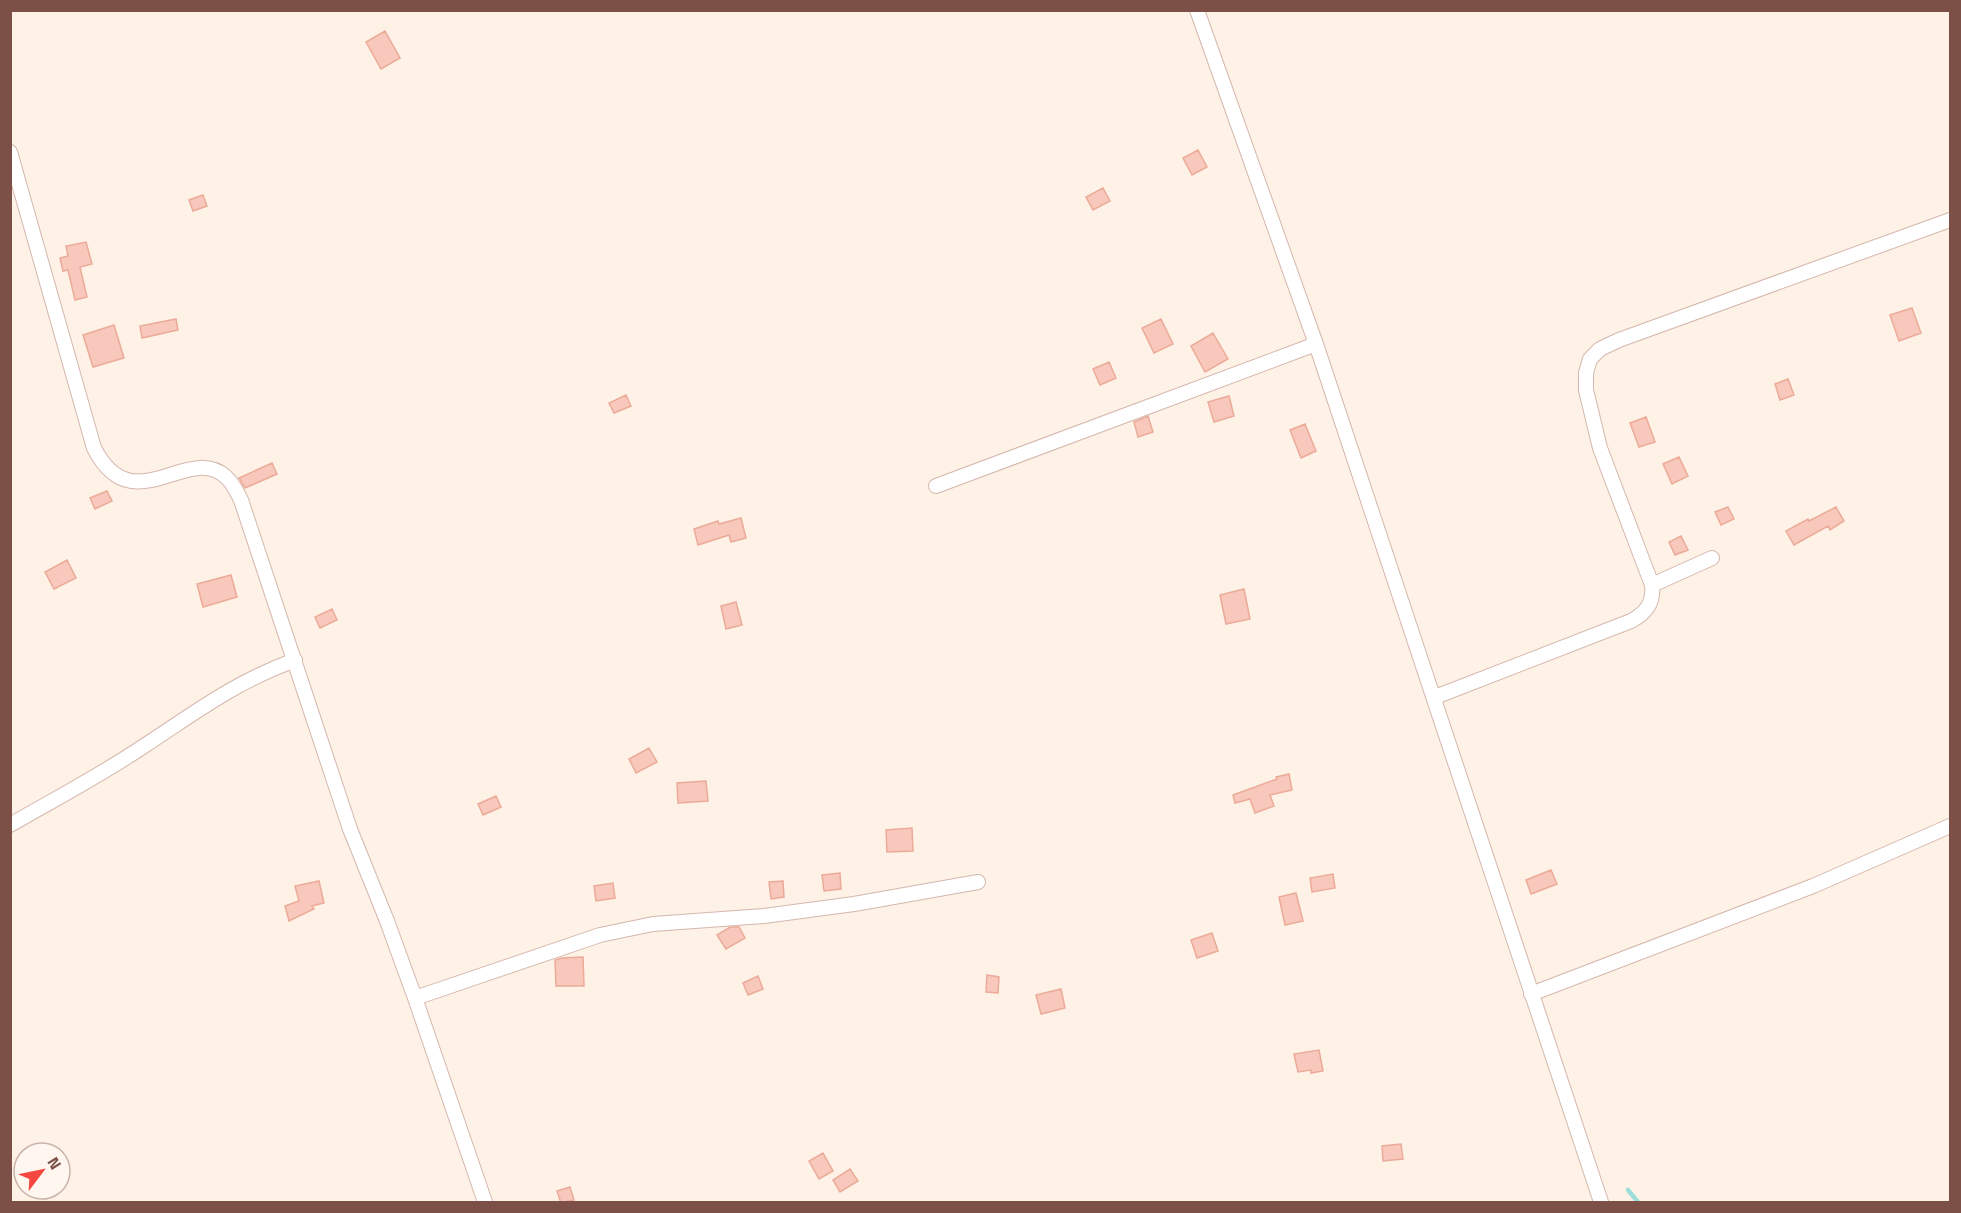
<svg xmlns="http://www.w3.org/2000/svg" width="1961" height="1213" font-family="'Titillium Web',sans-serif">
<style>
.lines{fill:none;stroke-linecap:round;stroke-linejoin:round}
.stream{stroke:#9ddedc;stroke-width:4.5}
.building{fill:#f7c8bb;stroke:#ecaa99;stroke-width:1.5}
.street-casing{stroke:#d5b7ad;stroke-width:16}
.street{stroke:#fff;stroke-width:14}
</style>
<rect width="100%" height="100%" fill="#fef1e6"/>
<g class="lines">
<path class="stream" d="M 1628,1190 L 1638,1202"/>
</g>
<path class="building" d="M 385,31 L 400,58 L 381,69 L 366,42 Z
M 1198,150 L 1207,167 L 1192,175 L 1183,158 Z
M 1103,188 L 1110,201 L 1093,210 L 1086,197 Z
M 203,195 L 207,206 L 193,211 L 189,200 Z
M 86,242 L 92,264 L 80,267 L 87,297 L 75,300 L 68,270 L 63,271 L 60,258 L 68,256 L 66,246 Z
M 1912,308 L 1921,333 L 1899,341 L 1890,315 Z
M 176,319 L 178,330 L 142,338 L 140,326 Z
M 1161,319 L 1173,344 L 1154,353 L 1142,328 Z
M 114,325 L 124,358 L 93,367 L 83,335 Z
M 1213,333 L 1228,359 L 1205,372 L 1191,346 Z
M 1109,362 L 1116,378 L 1100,385 L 1093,369 Z
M 1788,379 L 1794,395 L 1780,400 L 1775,384 Z
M 626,395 L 631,406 L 614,413 L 609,403 Z
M 1229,396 L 1234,416 L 1214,422 L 1208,402 Z
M 1148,416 L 1153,432 L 1138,437 L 1134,422 Z
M 1646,417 L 1655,442 L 1639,447 L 1630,423 Z
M 1305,424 L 1316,451 L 1301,458 L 1290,430 Z
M 1679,457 L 1688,476 L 1672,484 L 1663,464 Z
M 272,463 L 277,474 L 245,488 L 239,478 Z
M 107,491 L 112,501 L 95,509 L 90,498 Z
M 1728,507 L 1734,519 L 1721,525 L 1715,512 Z
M 1836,507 L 1844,521 L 1830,530 L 1828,526 L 1794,545 L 1786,531 L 1808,519 L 1809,521 Z
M 741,518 L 746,538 L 731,542 L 729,535 L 698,545 L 694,529 L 718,521 L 719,524 Z
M 1681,536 L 1688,550 L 1675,555 L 1669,542 Z
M 67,560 L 76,578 L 54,589 L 45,572 Z
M 231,575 L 237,597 L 203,607 L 197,584 Z
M 1244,589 L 1250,619 L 1226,624 L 1220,595 Z
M 736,602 L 742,625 L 726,629 L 721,606 Z
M 332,609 L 337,620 L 320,628 L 315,617 Z
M 649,748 L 657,762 L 636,773 L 629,759 Z
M 1289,774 L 1292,790 L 1270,795 L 1274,806 L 1255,813 L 1250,799 L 1235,803 L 1233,795 L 1277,779 L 1276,777 Z
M 706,781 L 708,801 L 678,803 L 677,783 Z
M 496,796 L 501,807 L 483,815 L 478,804 Z
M 912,828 L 913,851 L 887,852 L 886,830 Z
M 1551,870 L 1557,884 L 1531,894 L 1526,880 Z
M 840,873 L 841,889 L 824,891 L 822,875 Z
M 1333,874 L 1335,888 L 1312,892 L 1310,878 Z
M 319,881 L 324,903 L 312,906 L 314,909 L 289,921 L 285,906 L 299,901 L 295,886 Z
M 783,881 L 784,897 L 771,899 L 769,882 Z
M 613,883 L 615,898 L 596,901 L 594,886 Z
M 1296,893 L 1303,921 L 1285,925 L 1279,897 Z
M 730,927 L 739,927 L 745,938 L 726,949 L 717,935 Z
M 1212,933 L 1218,951 L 1197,958 L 1191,940 Z
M 583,957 L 584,986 L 556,986 L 555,960 L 562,958 Z
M 987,975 L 999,977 L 998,993 L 986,992 Z
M 758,976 L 763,989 L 748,995 L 743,983 Z
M 1061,989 L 1065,1008 L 1041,1014 L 1036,995 Z
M 1319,1050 L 1323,1071 L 1311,1073 L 1311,1070 L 1298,1072 L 1294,1054 Z
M 1401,1144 L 1403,1159 L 1383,1161 L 1382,1146 Z
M 823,1153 L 833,1171 L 819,1179 L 809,1161 Z
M 850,1169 L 858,1181 L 840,1192 L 833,1180 Z
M 570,1187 L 574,1200 L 561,1203 L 557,1191 Z"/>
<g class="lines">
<g class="street-casing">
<path id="street" d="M 1197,10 L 1316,344 L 1601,1202
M 10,152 L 94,448 C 133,524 187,442 226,477 C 233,483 237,492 241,500 L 350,829 L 387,921 L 415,998 L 485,1202
M 936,486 L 1316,344
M 1652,585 L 1712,558
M 1435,697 L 1631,621 C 1646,613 1654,603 1652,585 L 1600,448 L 1586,390 L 1586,373 L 1590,359 L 1600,349 L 1619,340 L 1950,220
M 10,825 C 55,799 101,775 144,746 C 196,712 235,682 295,660
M 1531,994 L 1813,886 L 1950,826
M 415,998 L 600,935 L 653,924 L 764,916 L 854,904 L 978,882"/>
</g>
<use href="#street" class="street"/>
</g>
<rect width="1961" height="1213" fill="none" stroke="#7c5047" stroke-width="24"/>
<g transform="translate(42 1171) rotate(58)"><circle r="28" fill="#fff6ef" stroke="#cbb4ac" stroke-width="1.5"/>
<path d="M0-4.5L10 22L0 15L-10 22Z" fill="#f5473f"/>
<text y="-9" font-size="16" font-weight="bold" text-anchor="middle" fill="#7c5047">N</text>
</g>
</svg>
